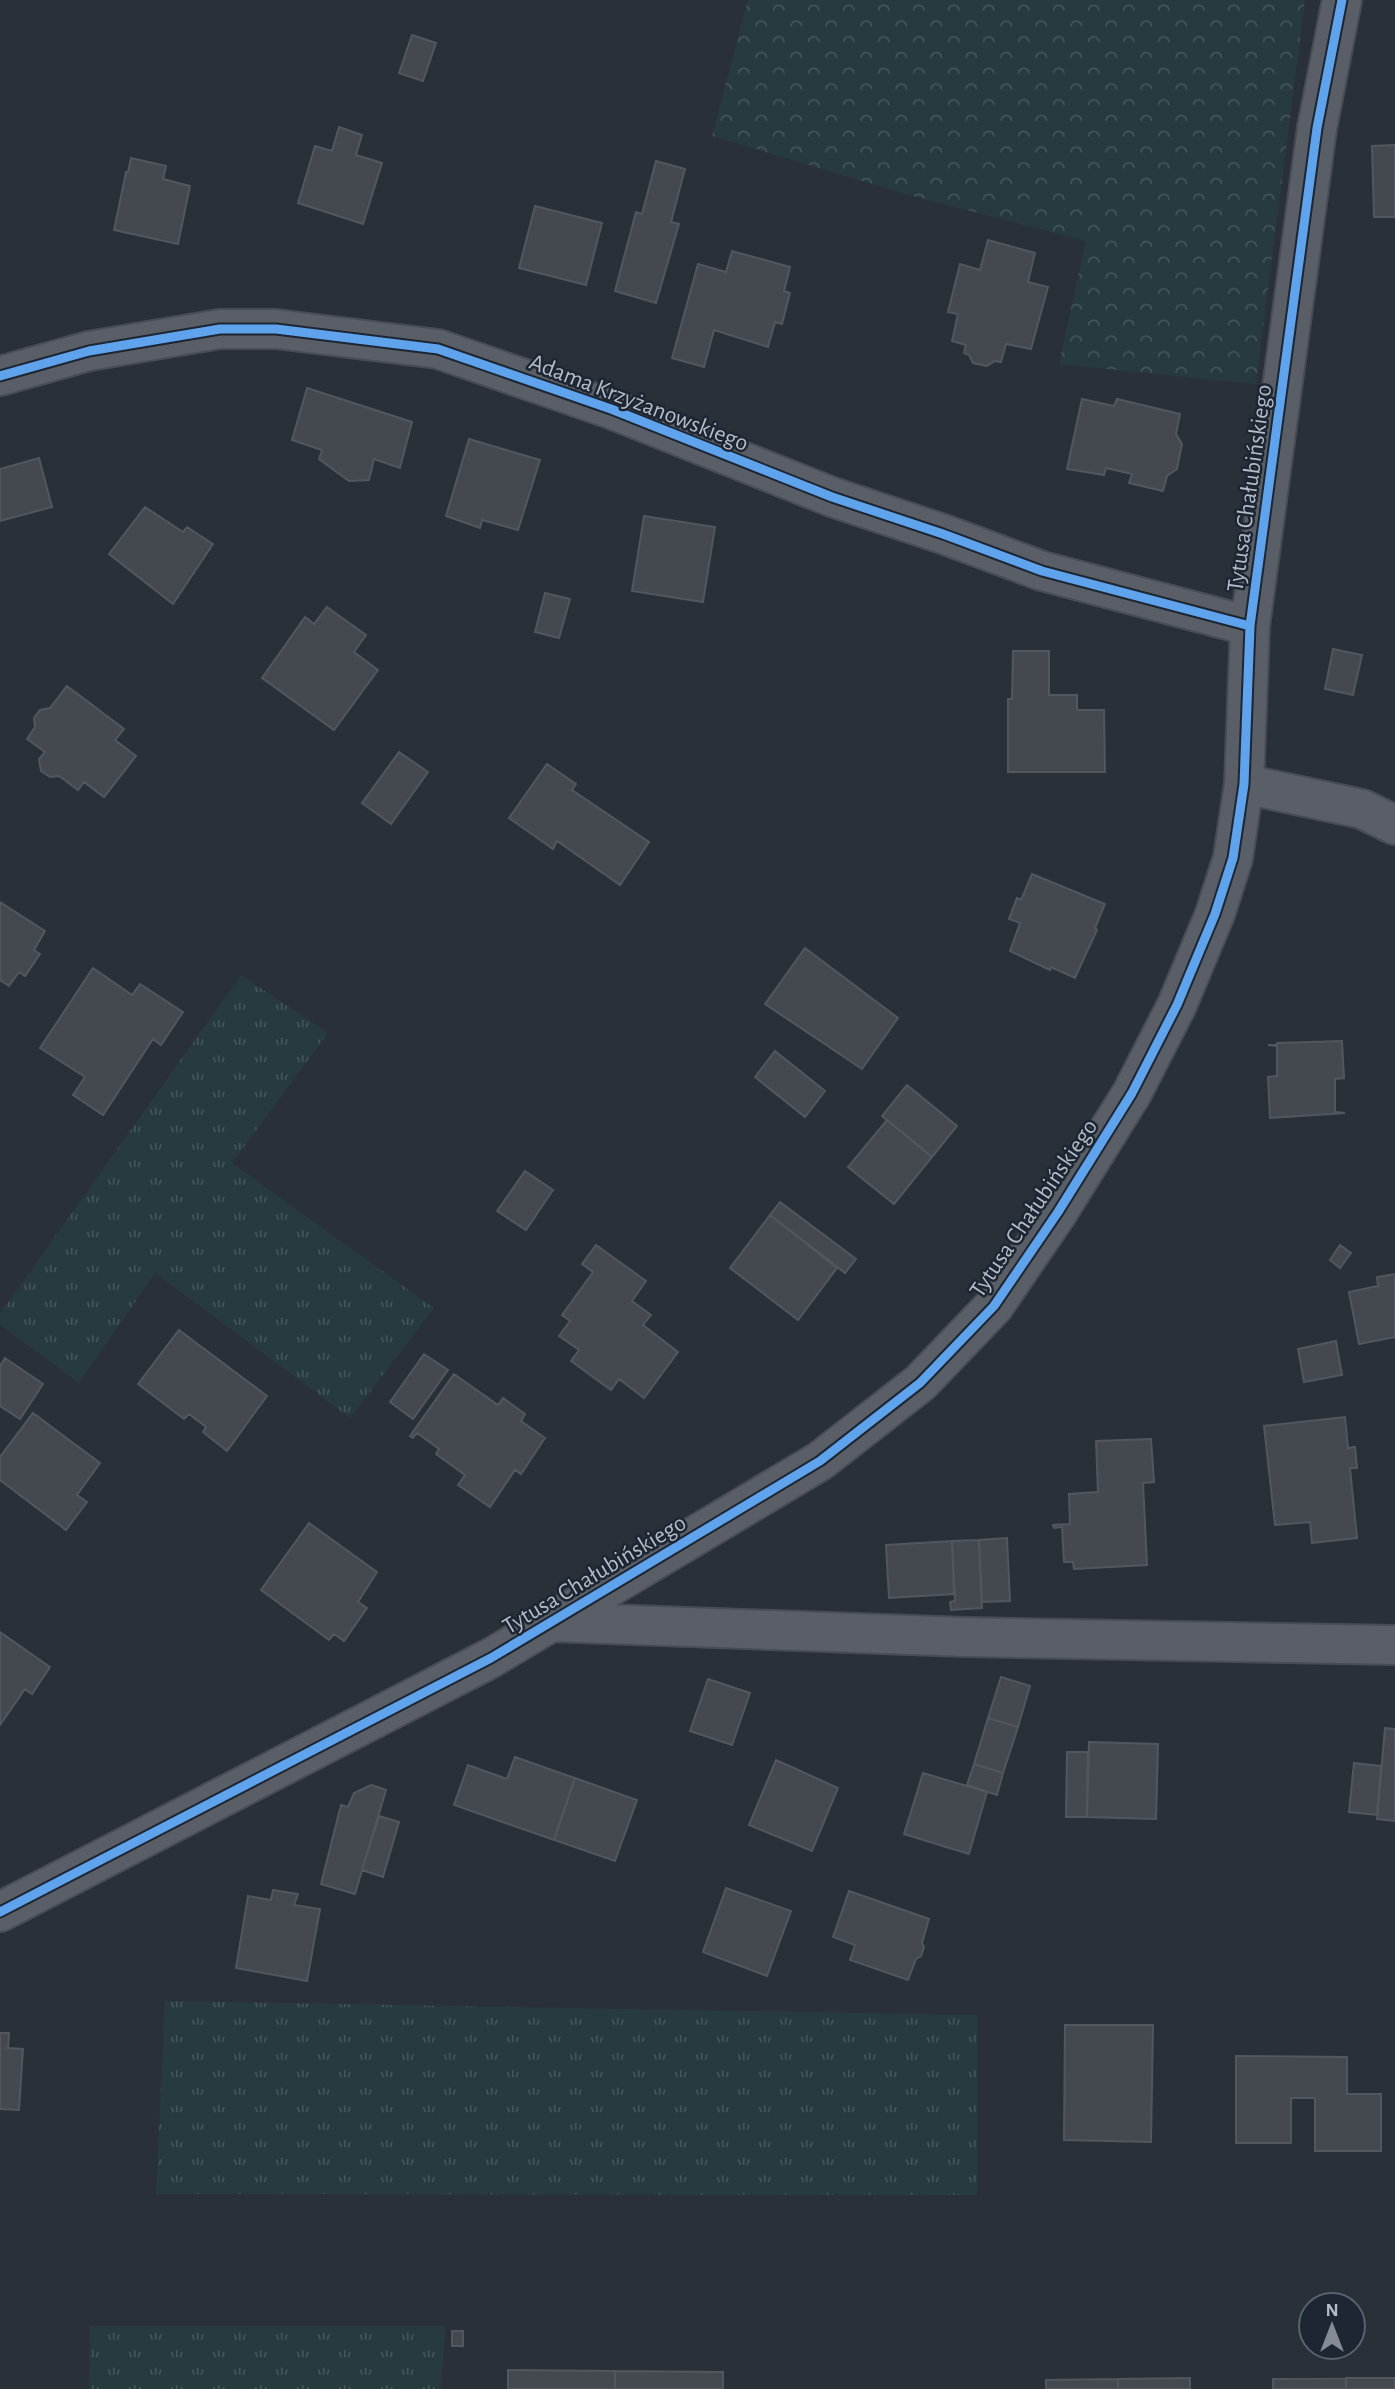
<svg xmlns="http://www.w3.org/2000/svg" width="1395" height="2389" font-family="'Alegreya Sans',sans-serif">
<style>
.grass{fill:url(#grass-tufts)}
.forest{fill:url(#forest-crowns)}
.building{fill:#444950;stroke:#52575f;stroke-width:2}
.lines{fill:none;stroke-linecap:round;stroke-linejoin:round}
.minor-casing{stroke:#484c53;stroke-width:42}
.minor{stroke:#5a5e66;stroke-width:38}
.cycleway-casing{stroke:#1d2633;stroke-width:13}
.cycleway{stroke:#60a3ed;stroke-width:9}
.labels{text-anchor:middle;stroke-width:5;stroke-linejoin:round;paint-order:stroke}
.street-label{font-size:24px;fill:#b4bcc9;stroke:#1d2633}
</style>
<defs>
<pattern id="grass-tufts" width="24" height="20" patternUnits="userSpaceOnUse" patternTransform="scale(1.75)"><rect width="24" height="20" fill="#273a3e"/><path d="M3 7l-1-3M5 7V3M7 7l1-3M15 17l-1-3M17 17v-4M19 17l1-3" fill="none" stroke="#445559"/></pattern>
<pattern id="forest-crowns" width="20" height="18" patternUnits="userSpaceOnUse" patternTransform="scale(1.75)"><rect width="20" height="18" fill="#273a3e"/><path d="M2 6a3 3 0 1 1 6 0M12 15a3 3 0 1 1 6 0" fill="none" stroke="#445559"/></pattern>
</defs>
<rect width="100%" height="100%" fill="#2a3038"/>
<path class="grass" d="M 241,975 L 328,1033 L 232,1163 L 434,1308 L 350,1418 L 155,1273 L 79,1383 L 0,1325 L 0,1314 Z
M 165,2001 L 977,2015 L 977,2195 L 156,2194 Z
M 90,2326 L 445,2326 L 441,2389 L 89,2389 Z"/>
<path class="forest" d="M 748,0 L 1305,0 L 1256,384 L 1059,364 L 1086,241 L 909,195 L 712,136 Z"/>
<path class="building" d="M 412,35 L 436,43 L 423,81 L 399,73 Z
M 339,127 L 362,135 L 356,155 L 382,163 L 363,224 L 298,203 L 315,146 L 332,151 Z
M 1395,145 L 1395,217 L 1374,217 L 1372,146 Z
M 131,158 L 166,166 L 163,179 L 190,186 L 178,244 L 114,230 L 126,172 L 128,172 Z
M 656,161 L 685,169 L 671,222 L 679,224 L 656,303 L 615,291 L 636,212 L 642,214 Z
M 535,206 L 602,223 L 586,285 L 519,268 Z
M 988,240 L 1035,253 L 1028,282 L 1048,287 L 1031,349 L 1006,344 L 1001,362 L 995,361 L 987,366 L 973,363 L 969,355 L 964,353 L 966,345 L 952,341 L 958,314 L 948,312 L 960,264 L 980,270 Z
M 732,251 L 790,267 L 784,291 L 790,293 L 782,324 L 775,322 L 768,347 L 714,330 L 704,367 L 672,358 L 698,264 L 726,272 Z
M 307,388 L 412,422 L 400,468 L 374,459 L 369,480 L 349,481 L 319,459 L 322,450 L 292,440 Z
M 1082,399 L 1114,406 L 1117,399 L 1180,414 L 1176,434 L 1182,444 L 1177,469 L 1167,476 L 1163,491 L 1129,483 L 1132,474 L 1106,468 L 1104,475 L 1067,469 Z
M 469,439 L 540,460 L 518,530 L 482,520 L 480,528 L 446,516 Z
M 39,458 L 52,507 L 0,521 L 0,469 Z
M 145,507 L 183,532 L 187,527 L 213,544 L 173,604 L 109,554 Z
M 644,516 L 715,527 L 703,602 L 632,591 Z
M 545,593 L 570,599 L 559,638 L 535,632 Z
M 327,607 L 366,635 L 354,652 L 378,670 L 334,730 L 262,678 L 305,617 L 314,624 Z
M 1333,649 L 1362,655 L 1353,695 L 1325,689 Z
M 1013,651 L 1049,651 L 1049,695 L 1077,695 L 1077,710 L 1104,710 L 1105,772 L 1008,772 L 1008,699 L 1012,699 Z
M 67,686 L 124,729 L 115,740 L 136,756 L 104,797 L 84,782 L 78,790 L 59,776 L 50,777 L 41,771 L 39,759 L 45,752 L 27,739 L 35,727 L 34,718 L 40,710 L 50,708 Z
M 399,752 L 428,772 L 391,824 L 362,803 Z
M 547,764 L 576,784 L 572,790 L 649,842 L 620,885 L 557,841 L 553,849 L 509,818 Z
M 1032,874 L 1105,904 L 1095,928 L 1097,930 L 1075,978 L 1051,967 L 1050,970 L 1010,951 L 1020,923 L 1009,919 L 1017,898 L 1021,900 Z
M 0,902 L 45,931 L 34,950 L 40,954 L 25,976 L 19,972 L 9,986 L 0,980 Z
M 805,948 L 898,1018 L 862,1069 L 765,1004 Z
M 93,968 L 132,995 L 140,984 L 183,1012 L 161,1045 L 153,1039 L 103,1115 L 73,1095 L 85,1077 L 40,1048 Z
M 1342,1041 L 1344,1078 L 1335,1079 L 1335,1112 L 1345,1113 L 1270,1118 L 1268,1077 L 1277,1076 L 1277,1046 L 1268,1045 L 1276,1045 L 1277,1043 Z
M 775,1051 L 825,1091 L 805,1117 L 755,1077 Z
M 907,1085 L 957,1126 L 932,1157 L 882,1116 Z
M 887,1120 L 932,1157 L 894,1204 L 848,1167 Z
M 525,1171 L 553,1190 L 526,1230 L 497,1211 Z
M 780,1202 L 856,1259 L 845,1273 L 770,1215 Z
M 770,1215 L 837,1268 L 798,1320 L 730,1268 Z
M 596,1245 L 646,1281 L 632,1301 L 651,1315 L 643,1325 L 678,1352 L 644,1398 L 619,1379 L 611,1390 L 571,1361 L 579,1350 L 559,1336 L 570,1321 L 562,1315 L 593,1272 L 582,1264 Z
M 1340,1245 L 1351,1253 L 1340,1268 L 1330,1260 Z
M 1395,1274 L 1395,1337 L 1359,1344 L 1349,1292 L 1378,1286 L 1377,1277 Z
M 179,1330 L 267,1396 L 227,1451 L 203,1432 L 206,1427 L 189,1414 L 184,1419 L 138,1384 Z
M 1336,1341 L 1342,1375 L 1304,1382 L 1298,1349 Z
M 424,1354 L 448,1370 L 413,1419 L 390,1402 Z
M 5,1358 L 43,1384 L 20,1419 L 0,1406 L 0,1366 Z
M 454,1374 L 498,1405 L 503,1398 L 525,1414 L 521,1421 L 545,1438 L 521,1474 L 515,1470 L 490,1507 L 458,1485 L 465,1475 L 436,1454 L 439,1449 L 417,1433 L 413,1438 L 410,1436 Z
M 33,1413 L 100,1463 L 77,1495 L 87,1502 L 66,1530 L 0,1480 L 0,1457 Z
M 1345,1417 L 1348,1448 L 1355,1447 L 1357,1468 L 1350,1468 L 1357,1538 L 1312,1543 L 1310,1522 L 1275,1525 L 1264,1426 Z
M 1151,1439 L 1154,1482 L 1143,1483 L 1147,1565 L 1074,1569 L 1073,1562 L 1064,1562 L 1062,1527 L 1054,1528 L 1053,1525 L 1070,1524 L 1069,1494 L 1098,1492 L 1096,1441 Z
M 309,1523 L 377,1572 L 358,1602 L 367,1608 L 344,1641 L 334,1634 L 329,1640 L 261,1590 Z
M 1007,1538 L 1010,1601 L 982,1602 L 979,1540 Z
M 979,1540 L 982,1608 L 951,1610 L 950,1602 L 955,1601 L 952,1541 Z
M 952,1541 L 954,1594 L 889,1598 L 886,1545 Z
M 0,1632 L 50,1667 L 32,1694 L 25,1689 L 0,1725 Z
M 1001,1677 L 1030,1686 L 1018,1727 L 988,1718 Z
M 708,1679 L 750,1693 L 732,1745 L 690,1731 Z
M 988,1718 L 1018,1727 L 1003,1773 L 974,1764 Z
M 1385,1728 L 1395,1729 L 1395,1821 L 1377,1819 Z
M 1089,1742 L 1158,1744 L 1156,1819 L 1087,1817 Z
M 1067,1752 L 1088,1752 L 1087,1817 L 1066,1817 Z
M 515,1757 L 575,1778 L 554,1840 L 454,1805 L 468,1765 L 507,1779 Z
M 776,1760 L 838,1788 L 812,1851 L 749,1825 Z
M 1354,1763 L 1381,1766 L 1377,1815 L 1349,1812 Z
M 974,1764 L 1003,1773 L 997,1795 L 967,1785 Z
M 923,1773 L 987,1792 L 969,1854 L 904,1834 Z
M 575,1778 L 637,1800 L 615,1861 L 554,1840 Z
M 371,1785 L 386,1790 L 355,1894 L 321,1884 L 341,1805 L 348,1807 L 354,1793 Z
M 379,1816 L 399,1822 L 383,1877 L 362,1870 Z
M 726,1888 L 791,1911 L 767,1976 L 703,1952 Z
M 273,1890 L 298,1894 L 294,1905 L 320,1909 L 307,1981 L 236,1968 L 248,1896 L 271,1900 Z
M 849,1891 L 929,1919 L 922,1943 L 924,1947 L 921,1956 L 916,1959 L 908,1980 L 850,1960 L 855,1945 L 833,1937 Z
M 1065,2025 L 1153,2025 L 1151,2142 L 1064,2140 Z
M 0,2033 L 9,2033 L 8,2048 L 23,2049 L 19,2110 L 0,2109 Z
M 1236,2056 L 1347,2057 L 1347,2094 L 1381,2094 L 1381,2151 L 1315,2151 L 1315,2098 L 1291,2098 L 1291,2143 L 1236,2143 Z
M 452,2331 L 463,2331 L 463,2346 L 452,2346 Z
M 508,2370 L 615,2371 L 615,2389 L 508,2389 Z
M 615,2371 L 723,2372 L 723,2389 L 615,2389 Z
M 1190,2378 L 1190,2389 L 1118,2389 L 1118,2379 Z
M 1346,2378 L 1395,2378 L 1395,2389 L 1346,2389 Z
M 1346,2378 L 1346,2389 L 1273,2389 L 1273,2379 Z
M 1118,2379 L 1118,2389 L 1046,2389 L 1046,2380 Z"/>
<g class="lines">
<g class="minor-casing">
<path id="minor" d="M 0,376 L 89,351 L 220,329 L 276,329 L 438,349 L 611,409 L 832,497 L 943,534 L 1042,571 L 1250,626
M 1244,784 L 1362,809 L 1395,825
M 552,1622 L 965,1637 L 1395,1645
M 0,1912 L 491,1658 L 820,1461 L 920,1383 L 994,1306 L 1058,1212 L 1132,1093 L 1177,1005 L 1215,914 L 1233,858 L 1244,784 L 1250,626 L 1317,128 L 1342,0"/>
</g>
<use href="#minor" class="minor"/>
<g class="cycleway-casing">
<path id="cycleway" d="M 0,376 L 89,351 L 220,329 L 276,329 L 438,349 L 611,409 L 832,497 L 943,534 L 1042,571 L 1250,626
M 0,1912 L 491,1658 L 820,1461 L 920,1383 L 994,1306 L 1058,1212 L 1132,1093 L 1177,1005 L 1215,914 L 1233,858 L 1244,784 L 1250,626 L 1317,128 L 1342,0"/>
</g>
<use href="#cycleway" class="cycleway"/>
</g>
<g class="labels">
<g class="street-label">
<text transform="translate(639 402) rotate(21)" y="8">Adama Krzyżanowskiego</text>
<text transform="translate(1249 488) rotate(-82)" y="8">Tytusa Chałubińskiego</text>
<text transform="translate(1033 1208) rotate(-56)" y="8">Tytusa Chałubińskiego</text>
<text transform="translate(594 1574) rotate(-31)" y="8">Tytusa Chałubińskiego</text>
</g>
</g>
<g transform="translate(1332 2326)"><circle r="33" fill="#1d2633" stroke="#59626f" stroke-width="2"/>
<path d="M0-5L12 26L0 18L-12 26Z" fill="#848b96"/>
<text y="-10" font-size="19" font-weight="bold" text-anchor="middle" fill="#b4bcc9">N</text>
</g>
</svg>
